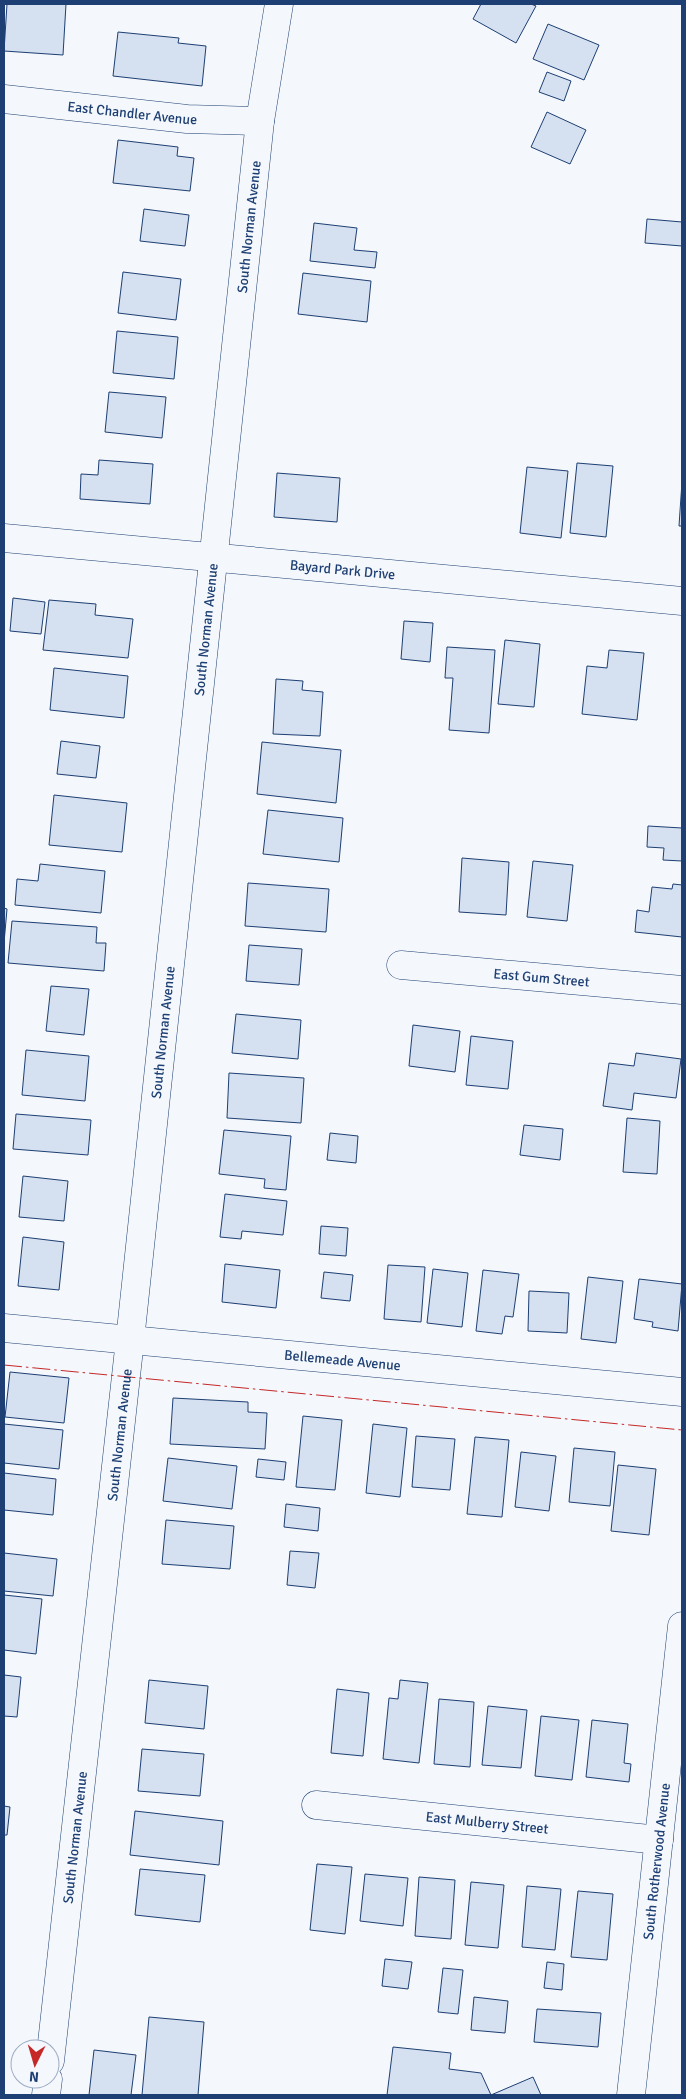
<svg xmlns="http://www.w3.org/2000/svg" width="686" height="2099" font-family="Signika,sans-serif">
<style>
.building{fill:#d5e0f0;stroke:#1d3f73}
.lines{fill:none;stroke-linecap:round;stroke-linejoin:round}
.minor-casing{stroke:#1d3f73;stroke-width:29}
.minor{stroke:#f4f7fb;stroke-width:28}
.power{stroke:#c62828;stroke-width:1;stroke-dasharray:18 4 2.5 4;stroke-linecap:butt}
.labels{text-anchor:middle;stroke-width:4;stroke-linejoin:round;paint-order:stroke}
.street-label{font-size:14px;fill:#1d3f73;stroke:#f4f7fb}
</style>
<rect width="100%" height="100%" fill="#f4f7fb"/>
<path class="building" d="M 7,4 L 66,4 L 63,55 L 4,51 Z
M 481,4 L 531,4 L 536,6 L 516,43 L 473,19 Z
M 548,24 L 599,45 L 584,80 L 533,59 Z
M 118,32 L 179,38 L 178,43 L 206,46 L 202,86 L 113,76 Z
M 547,72 L 571,81 L 564,101 L 539,92 Z
M 547,112 L 586,130 L 570,164 L 531,147 Z
M 118,140 L 178,147 L 177,156 L 194,158 L 190,191 L 113,183 Z
M 144,209 L 189,215 L 185,246 L 140,241 Z
M 647,219 L 682,222 L 682,246 L 645,243 Z
M 314,223 L 357,228 L 354,250 L 377,252 L 375,268 L 310,261 Z
M 123,272 L 181,279 L 176,320 L 118,313 Z
M 303,273 L 371,281 L 367,322 L 298,314 Z
M 117,331 L 178,337 L 174,379 L 113,373 Z
M 109,392 L 166,397 L 162,438 L 105,432 Z
M 99,460 L 153,464 L 150,504 L 80,499 L 81,474 L 98,475 Z
M 577,463 L 613,466 L 606,537 L 570,533 Z
M 527,467 L 568,471 L 561,538 L 520,533 Z
M 277,473 L 340,478 L 337,522 L 274,517 Z
M 682,482 L 682,526 L 679,526 Z
M 13,598 L 45,602 L 41,634 L 10,631 Z
M 49,600 L 96,604 L 95,615 L 133,619 L 128,658 L 43,650 Z
M 404,621 L 433,623 L 430,662 L 401,659 Z
M 505,640 L 540,644 L 534,707 L 498,704 Z
M 447,647 L 495,650 L 489,733 L 449,730 L 453,678 L 445,678 Z
M 609,650 L 644,653 L 637,720 L 582,714 L 587,666 L 607,668 Z
M 54,668 L 128,676 L 124,718 L 50,710 Z
M 276,679 L 303,681 L 302,690 L 323,692 L 320,736 L 273,734 Z
M 61,741 L 100,746 L 96,778 L 57,774 Z
M 262,742 L 341,750 L 336,803 L 257,794 Z
M 54,795 L 127,803 L 122,852 L 49,845 Z
M 268,810 L 343,818 L 339,862 L 263,854 Z
M 682,823 L 682,861 L 663,860 L 664,848 L 647,847 L 648,826 L 682,828 Z
M 462,858 L 509,862 L 506,915 L 459,912 Z
M 533,861 L 573,865 L 567,921 L 527,917 Z
M 40,864 L 105,871 L 101,913 L 15,905 L 17,879 L 38,881 Z
M 248,883 L 329,889 L 326,932 L 245,926 Z
M 673,884 L 682,885 L 682,937 L 635,932 L 637,910 L 649,912 L 652,887 L 672,889 Z
M 4,908 L 7,909 L 4,943 Z
M 12,921 L 97,927 L 96,943 L 106,943 L 104,971 L 8,963 Z
M 249,945 L 302,949 L 299,985 L 246,981 Z
M 51,986 L 89,989 L 84,1035 L 46,1031 Z
M 236,1014 L 301,1020 L 298,1059 L 232,1053 Z
M 413,1025 L 460,1031 L 455,1072 L 409,1066 Z
M 471,1036 L 513,1041 L 508,1089 L 466,1085 Z
M 26,1050 L 89,1056 L 85,1101 L 22,1095 Z
M 636,1053 L 681,1059 L 676,1098 L 634,1093 L 632,1110 L 603,1106 L 609,1063 L 634,1066 Z
M 229,1073 L 304,1078 L 301,1123 L 227,1118 Z
M 16,1114 L 91,1120 L 88,1155 L 13,1149 Z
M 627,1118 L 660,1121 L 657,1174 L 623,1172 Z
M 524,1125 L 563,1129 L 560,1160 L 520,1155 Z
M 224,1130 L 291,1136 L 286,1190 L 264,1188 L 265,1179 L 219,1174 Z
M 330,1133 L 358,1136 L 356,1163 L 327,1160 Z
M 23,1176 L 68,1181 L 64,1221 L 19,1217 Z
M 225,1194 L 287,1201 L 283,1235 L 242,1231 L 241,1239 L 220,1237 Z
M 321,1226 L 348,1228 L 346,1256 L 319,1254 Z
M 23,1237 L 64,1242 L 59,1290 L 18,1286 Z
M 225,1264 L 280,1270 L 276,1308 L 222,1302 Z
M 388,1265 L 425,1267 L 421,1322 L 384,1319 Z
M 433,1269 L 468,1273 L 462,1327 L 427,1323 Z
M 483,1270 L 519,1274 L 513,1317 L 505,1316 L 502,1334 L 476,1331 Z
M 324,1272 L 353,1275 L 350,1301 L 321,1298 Z
M 588,1277 L 623,1281 L 616,1343 L 581,1339 Z
M 639,1279 L 682,1284 L 678,1331 L 652,1327 L 653,1322 L 634,1319 Z
M 529,1291 L 569,1293 L 567,1333 L 528,1331 Z
M 10,1372 L 69,1378 L 64,1423 L 5,1417 Z
M 173,1398 L 248,1402 L 248,1412 L 267,1413 L 265,1449 L 170,1444 Z
M 303,1416 L 342,1420 L 335,1490 L 296,1487 Z
M 4,1424 L 63,1430 L 59,1469 L 4,1463 Z
M 373,1424 L 407,1428 L 400,1497 L 366,1493 Z
M 416,1436 L 455,1439 L 450,1490 L 412,1487 Z
M 475,1437 L 509,1440 L 502,1517 L 467,1514 Z
M 574,1448 L 615,1452 L 610,1506 L 569,1502 Z
M 521,1452 L 556,1456 L 549,1511 L 515,1507 Z
M 168,1458 L 237,1466 L 232,1509 L 163,1501 Z
M 258,1459 L 286,1462 L 284,1480 L 256,1477 Z
M 618,1465 L 656,1469 L 649,1535 L 611,1531 Z
M 4,1473 L 56,1479 L 53,1515 L 4,1510 Z
M 286,1504 L 320,1508 L 318,1531 L 284,1527 Z
M 166,1520 L 234,1526 L 230,1569 L 162,1564 Z
M 290,1551 L 319,1553 L 315,1588 L 287,1585 Z
M 4,1553 L 57,1559 L 53,1596 L 4,1591 Z
M 4,1595 L 42,1599 L 36,1654 L 4,1650 Z
M 4,1675 L 21,1677 L 17,1717 L 4,1716 Z
M 149,1680 L 208,1686 L 204,1729 L 145,1723 Z
M 400,1680 L 428,1683 L 419,1763 L 383,1759 L 389,1698 L 398,1699 Z
M 337,1689 L 369,1693 L 363,1756 L 331,1753 Z
M 439,1699 L 474,1702 L 470,1767 L 434,1764 Z
M 488,1706 L 527,1710 L 521,1768 L 482,1765 Z
M 541,1716 L 579,1720 L 572,1780 L 535,1776 Z
M 592,1720 L 628,1724 L 624,1763 L 631,1764 L 629,1782 L 586,1777 Z
M 142,1749 L 204,1754 L 200,1796 L 138,1791 Z
M 4,1806 L 10,1807 L 7,1835 L 4,1835 Z
M 135,1811 L 223,1821 L 219,1865 L 130,1855 Z
M 317,1864 L 352,1867 L 345,1934 L 310,1930 Z
M 140,1869 L 205,1875 L 200,1922 L 135,1915 Z
M 365,1874 L 408,1878 L 403,1926 L 360,1921 Z
M 419,1877 L 455,1880 L 451,1939 L 415,1936 Z
M 471,1882 L 504,1885 L 498,1948 L 465,1945 Z
M 527,1886 L 561,1889 L 555,1950 L 522,1947 Z
M 578,1891 L 613,1894 L 607,1960 L 571,1957 Z
M 385,1959 L 412,1962 L 408,1989 L 382,1986 Z
M 547,1962 L 564,1964 L 562,1990 L 544,1988 Z
M 443,1968 L 463,1970 L 458,2014 L 438,2012 Z
M 474,1997 L 508,2001 L 505,2033 L 471,2030 Z
M 537,2009 L 601,2013 L 598,2047 L 534,2042 Z
M 149,2017 L 204,2022 L 198,2095 L 142,2095 Z
M 393,2047 L 451,2053 L 449,2069 L 481,2073 L 491,2095 L 533,2077 L 541,2095 L 387,2095 Z
M 94,2050 L 136,2055 L 131,2095 L 89,2095 Z"/>
<g class="lines">
<g class="minor-casing">
<g id="minor">
<path id="s1" d="M 4,99 L 187,119 L 260,121"/>
<path id="s2" d="M 4,538 L 682,601"/>
<path id="s3" d="M 401,965 L 682,990"/>
<path id="s4" d="M 4,1328 L 682,1392"/>
<path id="s5" d="M 316,1805 L 659,1840"/>
<path id="s6" d="M 50,2061 L 130,1340 L 260,121 L 279,4"/>
<path d="M 46,2095 L 48,2079"/>
<path id="s7" d="M 631,2095 L 682,1626"/>
</g>
</g>
<use href="#minor" class="minor"/>
<path class="power" d="M 4,1365 L 682,1430"/>
</g>
<g class="labels">
<g class="street-label">
<text dy="5" stroke="none"><textPath href="#s1" startOffset="129">East Chandler Avenue</textPath></text>
<text dy="5" stroke="none"><textPath href="#s6" startOffset="1845">South Norman Avenue</textPath></text>
<text dy="5" stroke="none"><textPath href="#s2" startOffset="340">Bayard Park Drive</textPath></text>
<text dy="5" stroke="none"><textPath href="#s6" startOffset="1440">South Norman Avenue</textPath></text>
<text dy="5" stroke="none"><textPath href="#s3" startOffset="141">East Gum Street</textPath></text>
<text dy="5" stroke="none"><textPath href="#s6" startOffset="1035">South Norman Avenue</textPath></text>
<text dy="5" stroke="none"><textPath href="#s4" startOffset="340">Bellemeade Avenue</textPath></text>
<text dy="5" stroke="none"><textPath href="#s6" startOffset="630">South Norman Avenue</textPath></text>
<text dy="5" stroke="none"><textPath href="#s5" startOffset="172">East Mulberry Street</textPath></text>
<text dy="5" stroke="none"><textPath href="#s6" startOffset="225">South Norman Avenue</textPath></text>
<text dy="5" stroke="none"><textPath href="#s7" startOffset="235">South Rotherwood Avenue</textPath></text>
</g>
</g>
<rect width="686" height="2099" fill="none" stroke="#1d3f73" stroke-width="10"/>
<g transform="translate(35 2064) rotate(185)"><circle r="24" fill="#f4f7fb" stroke="#9eadc5"/>
<path d="M0-4L9 19L0 12L-9 19Z" fill="#c62828"/>
<text y="-8" font-size="14" font-weight="bold" text-anchor="middle" fill="#1d3f73">N</text>
</g>
</svg>
